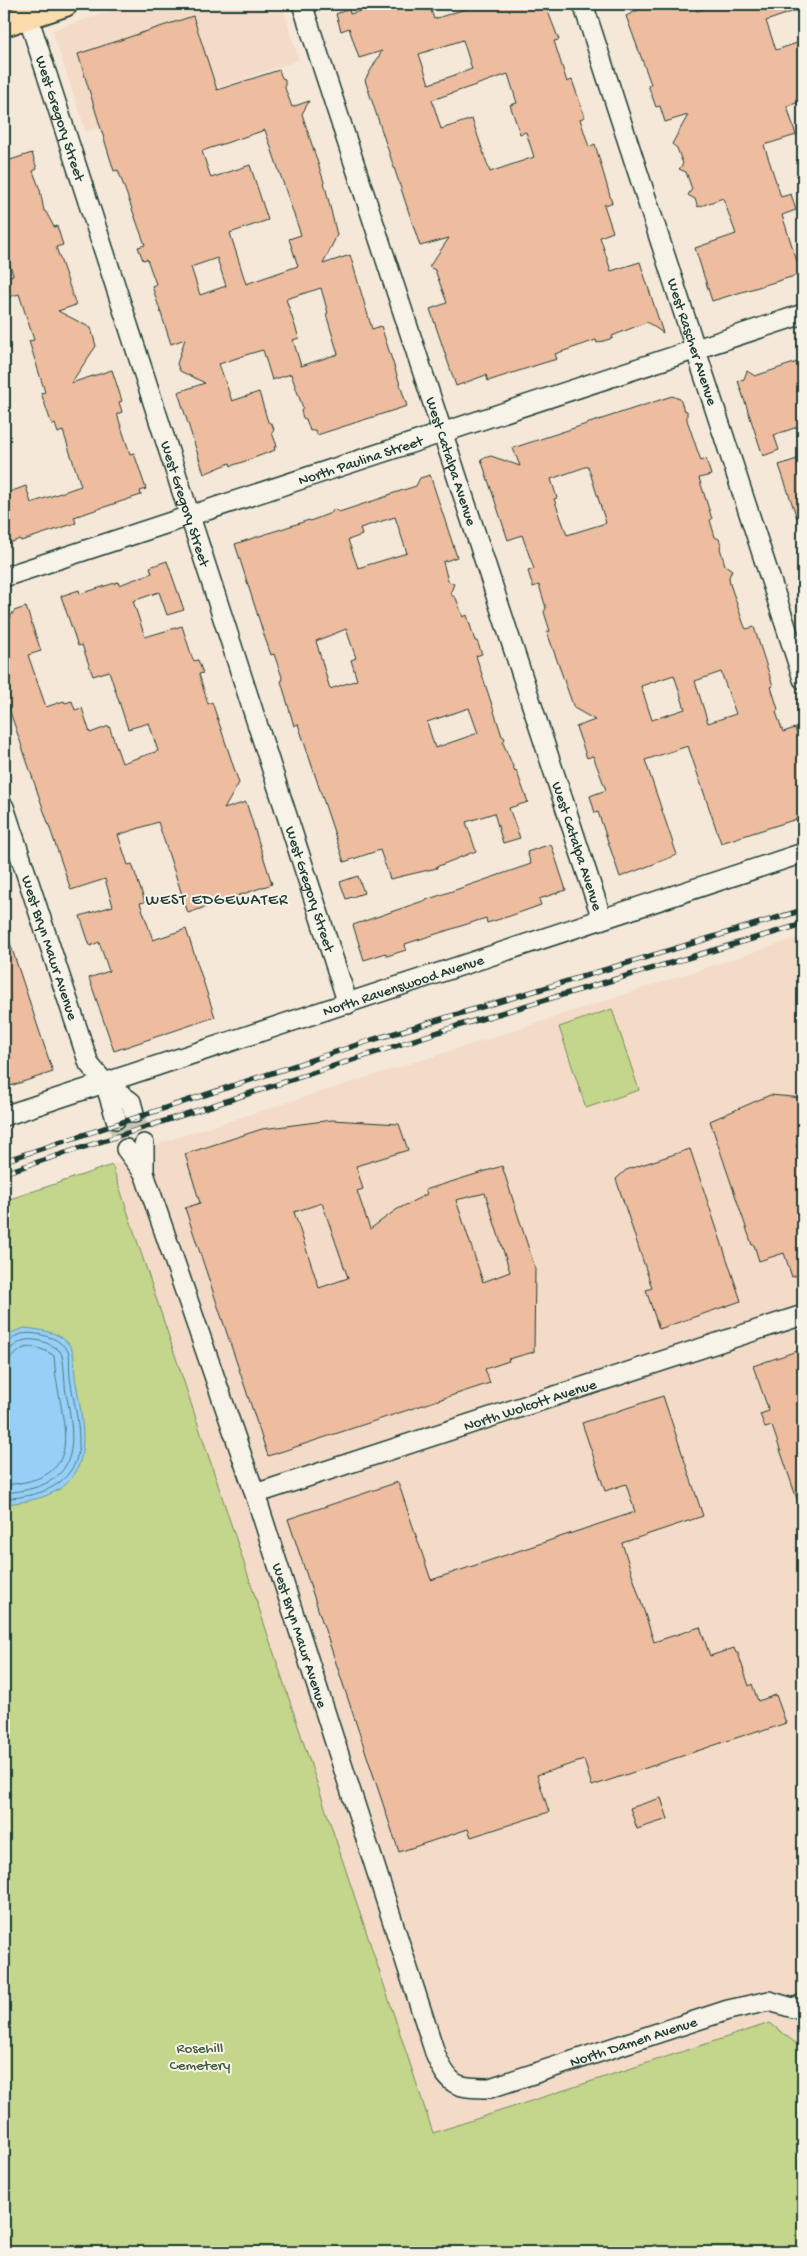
<svg xmlns="http://www.w3.org/2000/svg" width="807" height="2256" font-family="'Gochi Hand',sans-serif">
<style>
.built{fill:#f3dbc8}
.green{fill:#c4d68b;stroke:#728a60}
.water{fill:#96d0f6;stroke:#6695a8}
.lines{fill:none;stroke-linecap:round;stroke-linejoin:round}
.shore{stroke:#4f7882;stroke-width:1}
.building{fill:#eebd9f;stroke:#1f3d34;fill-rule:evenodd}
.minor-tunnel{stroke:#cac6b8;stroke-width:19;stroke-dasharray:19 9;stroke-linecap:butt}
.minor-casing{stroke:#1f3d34;stroke-width:22}
.major-casing{stroke:#1f3d34;stroke-width:28}
.minor{stroke:#f7f3e8;stroke-width:19}
.major{stroke:#fcdcac;stroke-width:24}
.rail-casing{stroke:#1f3d34;stroke-width:5.5}
.rail{stroke:#f7f3e8;stroke-width:4;stroke-dasharray:11;stroke-linecap:butt}
.labels{text-anchor:middle;stroke-width:4;stroke-linejoin:round;paint-order:stroke}
.street-label{font-size:15px;fill:#1f3d34;stroke:#f7f3e8}
.park-label{font-size:15px;fill:#405c45;stroke:#f7f3e8}
.neighbourhood-label{font-size:16px;letter-spacing:1px;fill:#1f3d34;stroke:#f7f3e8}
</style>
<rect width="100%" height="100%" fill="#f5e8d9"/>
<filter id="ink" filterUnits="userSpaceOnUse"><feTurbulence type="fractalNoise" baseFrequency=".02" numOctaves="2"/><feDisplacementMap in="SourceGraphic" scale="10" xChannelSelector="R" yChannelSelector="G"/><feConvolveMatrix kernelMatrix="1 2 1 2 8 2 1 2 1" color-interpolation-filters="sRGB"/></filter>
<g filter="url(#ink)">
<path class="built" d="M 133,4 L 282,4 L 299,60 L 86,132 L 52,30 Z
M 803,936 L 803,2049 L 770,2023 L 433,2134 L 112,1165 L 166,1141 L 466,1046 Z"/>
<path class="green" d="M 612,1009 L 639,1090 L 586,1108 L 559,1027 Z
M 112,1165 L 433,2133 L 770,2023 L 803,2049 L 803,2252 L 4,2252 L 4,1201 Z"/>
<path class="water" d="M 25,1328 C 41,1330 56,1331 68,1343 C 77,1353 73,1370 76,1383 C 90,1456 90,1497 4,1504 L 4,1340 L 13,1332 Z"/>
<g class="lines">
<path class="shore" d="M 4,1344 C 10,1344 11,1339 16,1336 C 27,1330 46,1335 56,1340 C 61,1343 68,1349 69,1354 C 70,1361 69,1370 70,1377 C 73,1404 88,1446 71,1470 C 55,1493 30,1496 4,1499
M 4,1351 C 11,1350 12,1347 18,1343 C 30,1335 51,1343 60,1351 C 65,1359 64,1382 66,1393 C 79,1455 75,1487 4,1493
M 4,1358 C 13,1358 15,1354 22,1349 C 31,1344 47,1350 54,1356 C 55,1364 55,1374 57,1383 C 67,1441 80,1479 4,1485"/>
</g>
<path class="building" d="M 382,4 L 429,4 L 434,19 L 481,4 L 545,4 L 559,40 L 554,41 L 567,82 L 572,80 L 585,117 L 580,119 L 589,147 L 595,144 L 612,203 L 604,205 L 613,232 L 600,237 L 611,271 L 640,262 L 663,333 L 647,322 L 612,336 L 613,338 L 597,343 L 596,340 L 555,354 L 557,359 L 540,364 L 488,381 L 486,375 L 456,386 L 430,309 L 447,303 L 435,270 L 429,267 L 449,238 L 420,246 L 365,80 L 382,51 L 359,58 L 349,28 L 341,31 L 336,14 L 349,9 L 350,14 ZM 463,40 L 472,69 L 429,84 L 419,54 ZM 508,74 L 517,103 L 510,105 L 520,134 L 526,132 L 534,157 L 490,172 L 472,119 L 441,129 L 432,100 Z
M 641,4 L 695,4 L 697,11 L 719,4 L 803,4 L 803,8 L 766,21 L 776,50 L 803,41 L 803,101 L 787,106 L 796,135 L 764,145 L 781,197 L 791,194 L 796,210 L 782,215 L 801,274 L 712,301 L 695,248 L 736,234 L 723,198 L 698,207 L 695,199 L 688,195 L 692,189 L 686,172 L 679,169 L 683,164 L 677,148 L 672,144 L 688,115 L 665,122 L 660,106 L 656,107 L 648,85 L 651,84 L 626,16 L 642,8 Z
M 193,16 L 217,90 L 279,70 L 282,78 L 285,79 L 285,88 L 292,107 L 309,101 L 302,114 L 324,182 L 337,235 L 323,264 L 350,255 L 372,329 L 381,326 L 407,406 L 317,435 L 315,430 L 310,431 L 306,419 L 303,418 L 301,411 L 303,408 L 291,374 L 272,380 L 263,350 L 252,353 L 219,364 L 232,401 L 259,392 L 268,422 L 272,424 L 274,430 L 272,433 L 277,446 L 274,447 L 275,450 L 251,459 L 231,466 L 230,463 L 204,474 L 178,392 L 205,383 L 180,371 L 177,364 L 185,339 L 171,344 L 152,286 L 156,284 L 147,259 L 143,260 L 138,247 L 145,245 L 118,170 L 114,171 L 78,54 ZM 265,130 L 301,235 L 289,239 L 298,266 L 246,284 L 230,233 L 268,220 L 250,165 L 211,178 L 202,151 ZM 217,258 L 226,286 L 200,295 L 191,267 ZM 321,288 L 328,313 L 326,314 L 338,354 L 301,366 L 293,340 L 299,338 L 286,299 Z
M 32,153 L 37,169 L 33,171 L 40,190 L 44,211 L 46,212 L 54,227 L 57,226 L 63,245 L 56,247 L 76,305 L 58,311 L 91,328 L 96,346 L 71,383 L 112,370 L 122,401 L 119,402 L 122,412 L 117,414 L 130,454 L 134,453 L 146,489 L 140,491 L 141,495 L 74,517 L 76,523 L 21,541 L 20,539 L 4,545 L 4,494 L 26,486 L 31,503 L 81,486 L 63,431 L 58,433 L 55,424 L 52,425 L 41,393 L 45,392 L 29,341 L 34,340 L 19,294 L 9,297 L 4,280 L 4,278 L 13,275 L 4,246 L 4,162 Z
M 803,360 L 803,425 L 774,435 L 779,450 L 763,456 L 738,381 L 744,379 L 747,371 L 755,376 Z
M 672,396 L 680,399 L 684,410 L 687,411 L 687,420 L 701,461 L 706,459 L 711,475 L 699,478 L 712,519 L 710,520 L 715,537 L 719,539 L 721,544 L 720,548 L 725,565 L 732,570 L 729,577 L 730,584 L 744,625 L 746,629 L 754,627 L 773,686 L 771,687 L 778,709 L 776,712 L 783,732 L 795,728 L 803,752 L 803,817 L 721,843 L 688,746 L 645,760 L 677,855 L 620,877 L 598,812 L 595,813 L 590,796 L 606,790 L 593,756 L 587,758 L 576,727 L 595,720 L 574,708 L 547,632 L 550,631 L 544,612 L 546,608 L 539,585 L 533,587 L 528,571 L 534,569 L 522,535 L 508,540 L 481,459 L 491,456 L 520,466 L 513,448 ZM 588,466 L 606,523 L 567,535 L 554,499 L 557,498 L 551,479 ZM 721,672 L 736,714 L 708,723 L 695,681 ZM 674,675 L 685,709 L 652,720 L 641,686 Z
M 803,457 L 803,529 L 801,530 L 779,465 Z
M 430,475 L 457,557 L 443,562 L 448,581 L 454,584 L 450,594 L 456,598 L 463,617 L 467,615 L 475,641 L 477,641 L 482,654 L 476,656 L 502,736 L 505,738 L 503,743 L 515,771 L 516,770 L 528,802 L 509,808 L 520,838 L 503,843 L 494,813 L 466,822 L 476,851 L 436,867 L 437,868 L 390,879 L 380,850 L 344,862 L 298,724 L 294,726 L 281,681 L 283,680 L 274,654 L 271,655 L 264,635 L 235,544 L 309,520 L 310,521 L 331,513 L 334,509 L 339,512 L 388,496 L 388,495 L 416,486 L 420,478 ZM 395,517 L 407,553 L 358,568 L 348,540 L 362,535 L 360,528 ZM 346,629 L 356,658 L 351,660 L 357,680 L 330,689 L 316,641 ZM 469,708 L 478,733 L 435,748 L 427,722 Z
M 167,561 L 184,610 L 167,615 L 159,592 L 133,601 L 145,637 L 182,626 L 192,657 L 194,661 L 198,660 L 203,673 L 199,674 L 208,704 L 212,702 L 239,783 L 224,809 L 246,802 L 272,884 L 188,913 L 158,822 L 118,835 L 128,865 L 132,864 L 145,902 L 140,903 L 153,940 L 186,929 L 215,1017 L 114,1051 L 89,978 L 109,971 L 99,942 L 90,946 L 80,916 L 113,906 L 105,879 L 71,890 L 7,703 L 4,704 L 4,627 L 14,611 L 26,607 L 41,651 L 28,655 L 46,707 L 64,701 L 65,703 L 72,701 L 75,710 L 82,708 L 90,733 L 109,726 L 122,763 L 158,751 L 149,723 L 128,729 L 109,671 L 93,676 L 82,645 L 78,646 L 61,596 L 79,590 L 80,594 L 118,582 L 119,585 L 152,573 L 150,567 Z
M 551,844 L 566,890 L 539,899 L 541,905 L 510,916 L 487,923 L 486,918 L 405,944 L 406,950 L 387,956 L 386,953 L 364,960 L 353,925 L 531,864 L 527,852 Z
M 358,876 L 364,893 L 346,899 L 340,882 Z
M 4,931 L 6,931 L 53,1072 L 4,1088 Z
M 770,1095 L 803,1098 L 803,1142 L 796,1145 L 803,1166 L 803,1273 L 792,1277 L 784,1253 L 759,1261 L 754,1245 L 752,1245 L 710,1121 Z
M 332,1120 L 399,1124 L 408,1150 L 356,1166 L 363,1189 L 357,1191 L 370,1229 L 396,1210 L 427,1194 L 425,1190 L 502,1166 L 535,1268 L 534,1352 L 508,1359 L 509,1361 L 485,1369 L 490,1383 L 268,1456 L 185,1208 L 200,1203 L 185,1154 L 262,1129 ZM 485,1193 L 510,1272 L 483,1282 L 456,1200 ZM 322,1203 L 348,1278 L 319,1288 L 294,1212 Z
M 690,1149 L 741,1301 L 659,1329 L 646,1290 L 652,1288 L 616,1179 L 626,1170 Z
M 803,1349 L 803,1511 L 801,1511 L 772,1426 L 765,1428 L 760,1414 L 769,1411 L 753,1366 Z
M 663,1396 L 703,1516 L 622,1543 L 654,1642 L 700,1627 L 710,1656 L 734,1648 L 736,1653 L 738,1653 L 749,1686 L 752,1684 L 758,1701 L 776,1695 L 786,1723 L 760,1732 L 760,1730 L 592,1786 L 584,1760 L 537,1775 L 549,1812 L 471,1837 L 468,1829 L 399,1852 L 288,1519 L 398,1482 L 431,1580 L 635,1512 L 626,1484 L 605,1491 L 582,1423 Z
M 661,1798 L 668,1819 L 637,1829 L 630,1808 Z"/>
<g class="lines">
<path class="minor-tunnel" d="M 134,1113 L 144,1144
M 116,1119 L 126,1149"/>
<g class="minor-casing">
<g id="minor">
<path id="s1" d="M 24,4 L 348,1004"/>
<path id="s2" d="M 302,4 L 602,919"/>
<path id="s3" d="M 583,4 L 803,679"/>
<path id="s4" d="M 4,577 L 803,314"/>
<path id="s5" d="M 4,807 L 89,1064 L 105,1083 L 131,1102 L 134,1113"/>
<path d="M 105,1083 L 116,1119"/>
<path id="s6" d="M 4,1116 L 803,853"/>
<path d="M 144,1144 L 144,1173"/>
<path id="s7" d="M 126,1149 L 144,1173 L 255,1494 L 436,2056 C 450,2087 457,2088 490,2088 L 728,2010 L 769,2001 L 793,2008 L 803,2004"/>
<path id="s8" d="M 255,1494 L 803,1315"/>
</g>
</g>
<g class="major-casing">
<path id="major" d="M 4,24 L 65,4"/>
</g>
<use href="#minor" class="minor"/>
<use href="#major" class="major"/>
<g class="rail-casing">
<path id="rail" d="M 4,1161 L 372,1040 L 803,910
M 4,1173 L 457,1026 L 803,924"/>
</g>
<use href="#rail" class="rail"/>
</g>
</g>
<g class="labels">
<g class="street-label">
<text dy="5" stroke="none"><textPath href="#s1" startOffset="120">West Gregory Street</textPath></text>
<text dy="5" stroke="none"><textPath href="#s3" startOffset="355">West Rascher Avenue</textPath></text>
<text dy="5" stroke="none"><textPath href="#s4" startOffset="375">North Paulina Street</textPath></text>
<text dy="5" stroke="none"><textPath href="#s2" startOffset="481">West Catalpa Avenue</textPath></text>
<text dy="5" stroke="none"><textPath href="#s1" startOffset="525">West Gregory Street</textPath></text>
<text dy="5" stroke="none"><textPath href="#s2" startOffset="886">West Catalpa Avenue</textPath></text>
<text dy="5" stroke="none"><textPath href="#s1" startOffset="930">West Gregory Street</textPath></text>
<text dy="5" stroke="none"><textPath href="#s5" startOffset="148">West Bryn Mawr Avenue</textPath></text>
<text dy="5" stroke="none"><textPath href="#s6" startOffset="420">North Ravenswood Avenue</textPath></text>
<text dy="5" stroke="none"><textPath href="#s8" startOffset="289">North Wolcott Avenue</textPath></text>
<text dy="5" stroke="none"><textPath href="#s7" startOffset="518">West Bryn Mawr Avenue</textPath></text>
<text dy="5" stroke="none"><textPath href="#s7" startOffset="1180">North Damen Avenue</textPath></text>
</g>
<g class="park-label">
<text x="200" y="2052">Rosehill<tspan x="200" dy="17">Cemetery</tspan></text>
</g>
<g class="neighbourhood-label">
<text x="217" y="904">WEST EDGEWATER</text>
</g>
</g>
<rect width="807" height="2256" fill="none" stroke="#f7f3e8" stroke-width="20"/>
<rect x="10" y="10" width="787" height="2236" fill="none" stroke="#1f3d34" stroke-width="2" filter="url(#ink)"/>
</svg>
